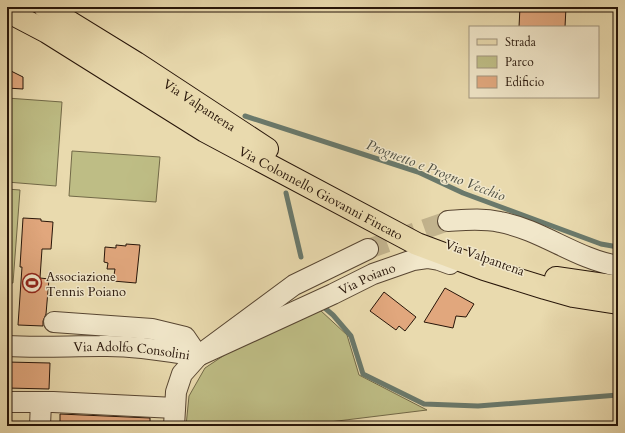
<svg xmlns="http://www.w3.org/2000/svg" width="625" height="433" font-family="Cardo,serif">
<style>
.green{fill:#bebd85;stroke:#726947}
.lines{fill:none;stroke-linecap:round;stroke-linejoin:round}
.stream{stroke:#6a796b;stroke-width:5}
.building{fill:#e1a77d;stroke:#271509}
.minor-tunnel{stroke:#c2b38d;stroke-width:20;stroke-dasharray:20 10;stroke-linecap:butt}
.minor-casing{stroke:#584632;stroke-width:22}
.major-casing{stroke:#271509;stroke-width:24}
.minor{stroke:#f1e7ca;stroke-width:20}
.major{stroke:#e9daae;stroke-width:22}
.labels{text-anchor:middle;stroke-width:3;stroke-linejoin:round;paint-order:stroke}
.street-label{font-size:13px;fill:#271509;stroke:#f1e7ca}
.poi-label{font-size:13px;fill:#271509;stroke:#f1e7ca;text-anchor:start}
.water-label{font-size:14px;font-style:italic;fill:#4e4f42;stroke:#f1e7ca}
</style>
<rect width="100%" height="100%" fill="#e9daae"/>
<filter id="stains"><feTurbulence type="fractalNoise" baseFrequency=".005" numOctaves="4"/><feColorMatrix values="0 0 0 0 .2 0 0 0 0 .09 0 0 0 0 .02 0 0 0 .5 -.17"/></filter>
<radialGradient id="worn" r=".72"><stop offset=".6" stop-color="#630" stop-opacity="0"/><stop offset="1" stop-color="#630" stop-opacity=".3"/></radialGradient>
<path class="green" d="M 7,98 L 62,102 L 56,186 L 7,182 Z
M 72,151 L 160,157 L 156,202 L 69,196 Z
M 7,189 L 20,190 L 13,283 L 7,283 Z
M 320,310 L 347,335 L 359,375 L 427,410 L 313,424 L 311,426 L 186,426 L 189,396 L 205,368 L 238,346 Z"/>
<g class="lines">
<path class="stream" d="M 245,116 L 418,172 L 463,193 L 601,244 L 618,247
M 286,193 L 301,257
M 320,304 L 333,315 L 351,336 L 363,374 L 424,404 L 478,406 L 618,395"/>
</g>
<path class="building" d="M 520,7 L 566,7 L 565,27 L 519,27 Z
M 7,69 L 23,77 L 23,89 L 7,88 Z
M 23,218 L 41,219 L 41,221 L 53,222 L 51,249 L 42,249 L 40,278 L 49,279 L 46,314 L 43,321 L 43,326 L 18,325 L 22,267 L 20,267 Z
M 126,244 L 140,245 L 136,283 L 113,281 L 115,269 L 107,269 L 108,263 L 104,262 L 105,247 L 116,248 L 116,245 L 126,246 Z
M 445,288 L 474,304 L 466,317 L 456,316 L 453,328 L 424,322 Z
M 384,292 L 416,317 L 405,331 L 399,326 L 396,330 L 370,311 Z
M 7,362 L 50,363 L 49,389 L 7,388 Z
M 60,414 L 150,418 L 150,426 L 60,426 Z"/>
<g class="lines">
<path class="minor-tunnel" d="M 368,249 L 448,221"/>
<g class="minor-casing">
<g id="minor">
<path d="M 448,221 C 465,220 482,218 500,222 C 542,230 576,259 618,266"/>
<path d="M 54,322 L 152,329 L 185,337 L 198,356"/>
<path id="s1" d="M 7,346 C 38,348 69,346 100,346 C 133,345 165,351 198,356"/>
<path id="s2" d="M 198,356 L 333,294 L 373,274 L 413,260 L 427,258 L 439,260 L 450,264"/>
<path d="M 7,402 L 53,402 L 175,408"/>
<path d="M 40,426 L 41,402"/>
<path d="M 174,426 L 176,392 L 182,374 L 198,356 L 294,285 L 368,249"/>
</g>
</g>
<g class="major-casing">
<g id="major">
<path id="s3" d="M 45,7 L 136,63 L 267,149"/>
<path id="s4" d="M 7,11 L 47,32 L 205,131 L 417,244 L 484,269 L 545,288 L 573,296 L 618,303"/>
<path d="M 556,278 L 618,287"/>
</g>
</g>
<use href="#minor" class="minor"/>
<use href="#major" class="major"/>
</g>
<defs>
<g id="stadium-ring" transform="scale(1)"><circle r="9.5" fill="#f1e7ca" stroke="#8f2418" stroke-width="1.5"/><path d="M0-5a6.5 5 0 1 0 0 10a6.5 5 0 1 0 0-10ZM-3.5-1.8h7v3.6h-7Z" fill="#8f2418"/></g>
</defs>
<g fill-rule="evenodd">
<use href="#stadium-ring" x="32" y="283"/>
</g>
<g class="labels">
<g class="street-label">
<text dy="5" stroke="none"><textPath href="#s3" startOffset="183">Via Valpantena</textPath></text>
<text dy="5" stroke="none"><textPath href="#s4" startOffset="363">Via Colonnello Giovanni Fincato</textPath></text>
<text transform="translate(485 257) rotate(20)" y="5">Via Valpantena</text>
<text dy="5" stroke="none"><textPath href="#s2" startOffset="186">Via Poiano</textPath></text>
<text dy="5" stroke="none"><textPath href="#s1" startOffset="125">Via Adolfo Consolini</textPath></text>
</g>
<g class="poi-label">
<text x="46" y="281">Associazione<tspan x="46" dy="15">Tennis Poiano</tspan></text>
</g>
<g class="water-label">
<text transform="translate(436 170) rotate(21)" y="5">Prognetto e Progno Vecchio</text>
</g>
</g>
<rect width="625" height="433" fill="none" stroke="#e9daae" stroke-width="24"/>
<rect x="8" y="8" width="609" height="417" fill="none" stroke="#271509" stroke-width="2"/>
<rect x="12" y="12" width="601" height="409" fill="none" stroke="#271509"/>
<rect x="469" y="26" width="130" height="72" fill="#f1e7ca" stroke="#a0937d"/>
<rect x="477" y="39" width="20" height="6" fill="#e9daae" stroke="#a0937d"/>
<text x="505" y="46" font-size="12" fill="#271509">Strada</text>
<rect x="477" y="56" width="20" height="12" fill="#bebd85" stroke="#a0937d"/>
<text x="505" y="66" font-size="12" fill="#271509">Parco</text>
<rect x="477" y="76" width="20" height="12" fill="#e1a77d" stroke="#a0937d"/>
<text x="505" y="86" font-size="12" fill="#271509">Edificio</text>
<rect width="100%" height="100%" filter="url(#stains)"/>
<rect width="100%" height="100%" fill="url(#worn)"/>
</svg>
